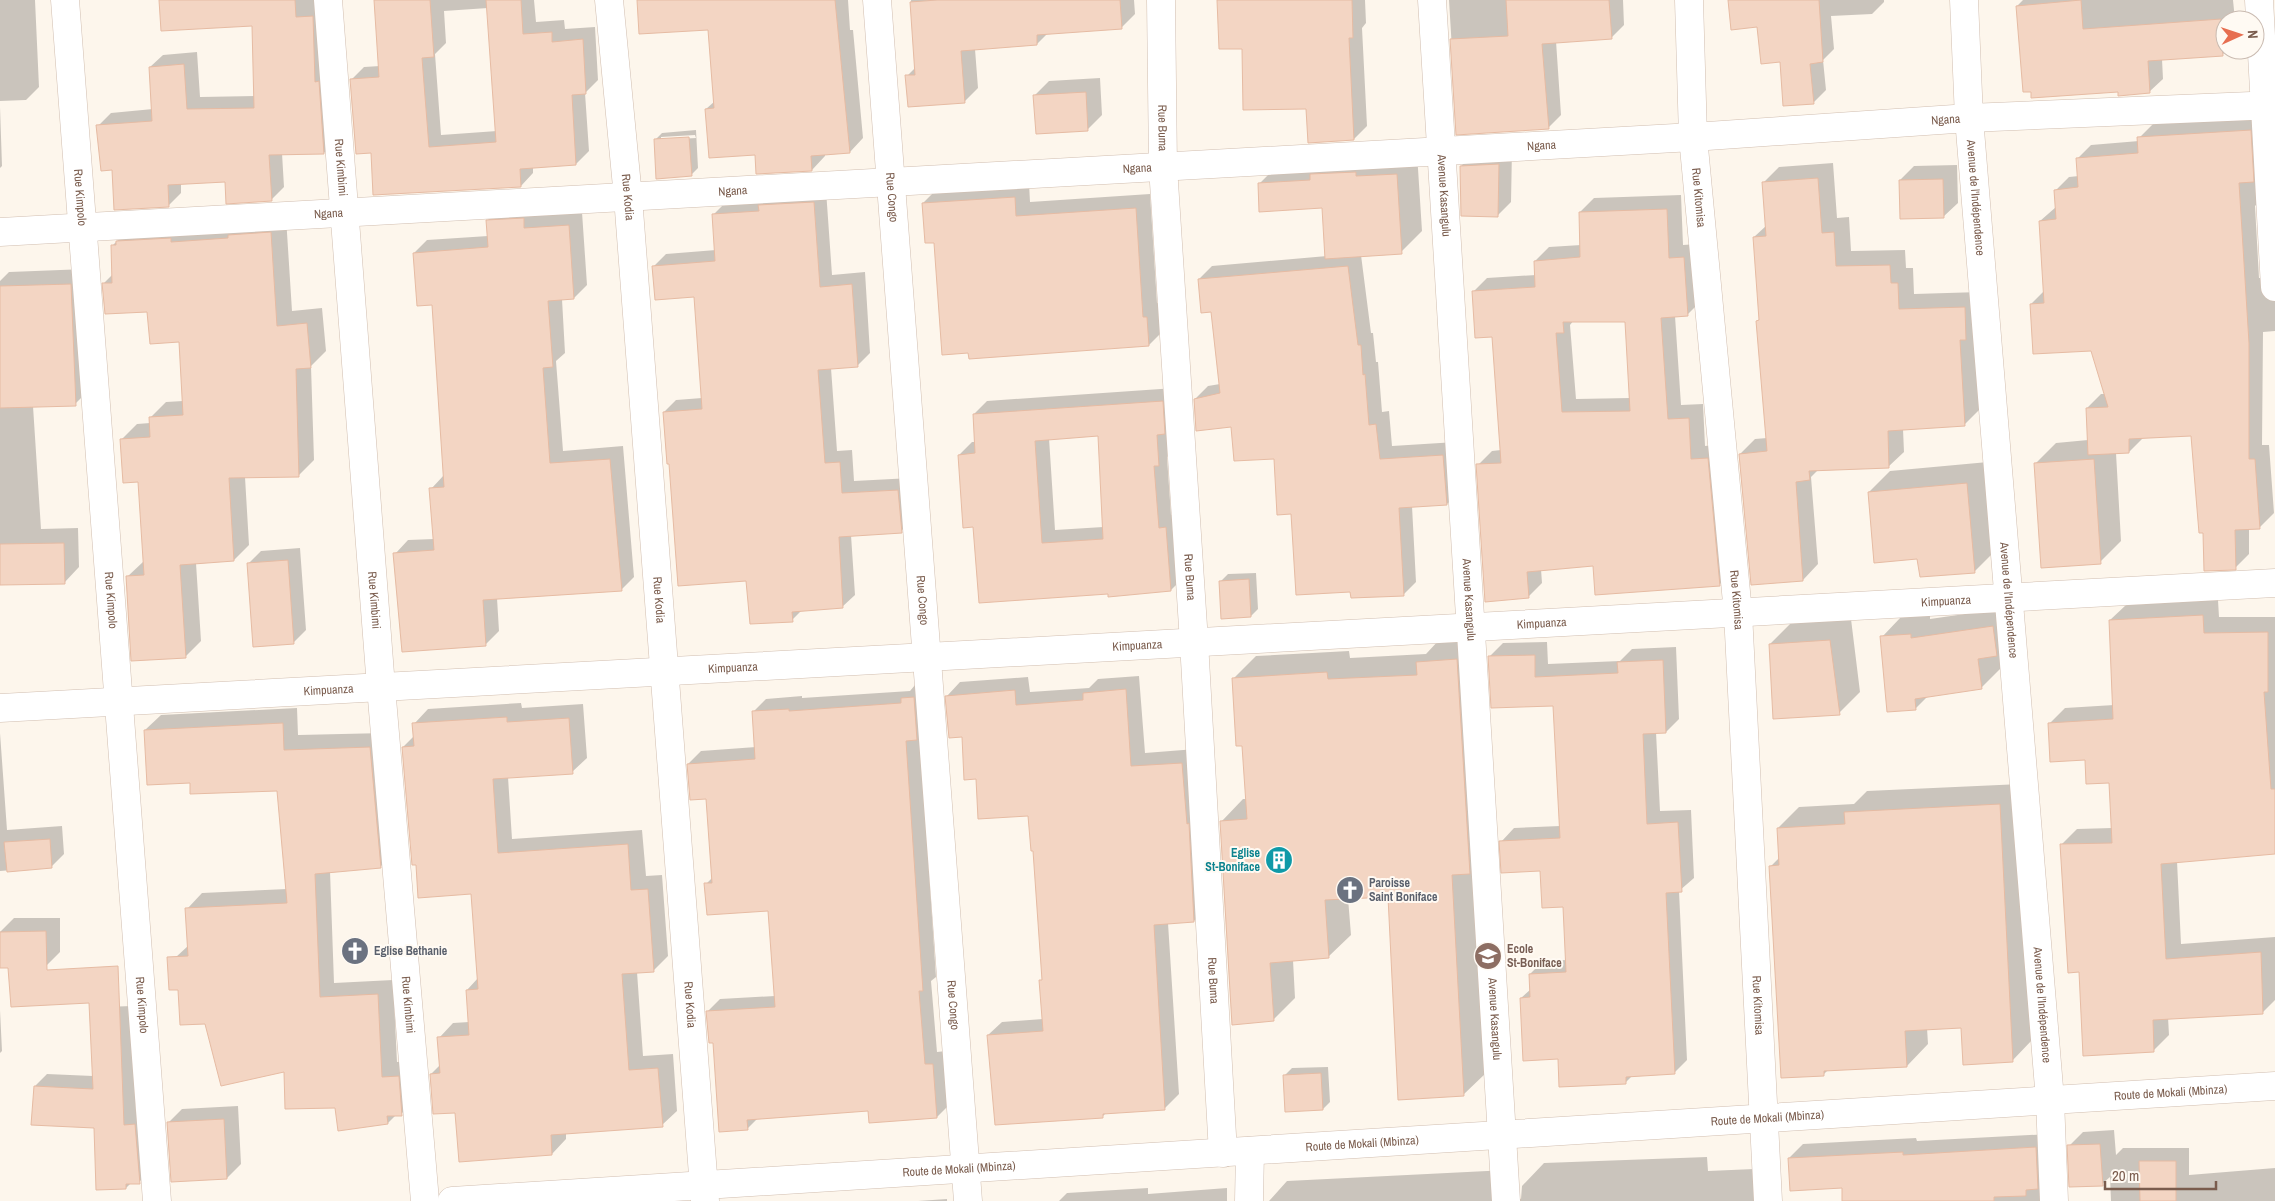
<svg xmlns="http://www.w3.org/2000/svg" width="2275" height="1201" font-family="'Archivo Narrow',sans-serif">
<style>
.shadow{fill:#0003;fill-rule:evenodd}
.building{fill:#f3d5c3;stroke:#e6bba3;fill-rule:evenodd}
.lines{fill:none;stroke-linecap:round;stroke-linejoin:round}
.minor-casing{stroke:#d1beb0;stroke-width:29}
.minor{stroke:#fff;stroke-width:28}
.labels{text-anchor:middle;stroke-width:4;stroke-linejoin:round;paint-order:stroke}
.street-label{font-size:12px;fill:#7a5c4d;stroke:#fffaf3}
.culture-label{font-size:12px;font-weight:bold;fill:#0d838f;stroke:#fffaf3;text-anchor:end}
.worship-label{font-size:12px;font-weight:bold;fill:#5b616d;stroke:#fffaf3;text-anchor:start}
.education-label{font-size:12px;font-weight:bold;fill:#785e54;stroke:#fffaf3;text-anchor:start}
</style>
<rect width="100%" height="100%" fill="#fdf6ec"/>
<path class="shadow" d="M 0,0 L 35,0 L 39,87 L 26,100 L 0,101 Z
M 160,0 L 325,0 L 336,140 L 324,153 L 282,153 L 284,187 L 271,200 L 227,181 L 181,183 L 181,193 L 168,206 L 113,168 L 98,126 L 111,113 L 153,109 L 150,67 L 163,55 L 197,52 L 200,97 L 255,96 L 253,25 Z
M 375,0 L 534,0 L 536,22 L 564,20 L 565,29 L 595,27 L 598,80 L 585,93 L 589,151 L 576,164 L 533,167 L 533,173 L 521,186 L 372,152 L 351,80 L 364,67 L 380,66 ZM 488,8 L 497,131 L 441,135 L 435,54 L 446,43 L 444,11 Z
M 639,0 L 848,0 L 850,30 L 853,30 L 863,138 L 850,152 L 825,153 L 825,156 L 812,170 L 756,154 L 706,109 L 715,101 L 709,28 Z
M 911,0 L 1134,0 L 1135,14 L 1121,28 L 1048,33 L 1037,44 L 975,49 L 978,88 L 964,102 L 907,76 L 916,67 Z
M 1218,0 L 1365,0 L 1366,23 L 1362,28 L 1367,126 L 1354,139 L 1308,107 L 1243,47 Z
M 1449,0 L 1623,0 L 1624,25 L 1611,38 L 1556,41 L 1561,115 L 1548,128 L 1457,133 Z
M 1730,0 L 1884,0 L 1884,2 L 1872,14 L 1831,16 L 1834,49 L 1823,60 L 1826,90 L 1814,102 L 1781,61 L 1759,26 Z
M 2023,0 L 2233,0 L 2235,20 L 2225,20 L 2225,50 L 2227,50 L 2223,54 L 2162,59 L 2163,79 L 2149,92 L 2119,91 L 2017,6 Z
M 1100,78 L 1102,115 L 1088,129 L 1034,96 L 1049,81 Z
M 0,107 L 2,166 L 0,168 Z
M 2264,108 L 2268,192 L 2255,206 L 2259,278 L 2275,278 L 2275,331 L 2263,332 L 2262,445 L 2269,445 L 2274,513 L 2260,527 L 2249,528 L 2249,554 L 2235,568 L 2204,531 L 2192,435 L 2143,438 L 2129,452 L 2116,453 L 2121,541 L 2100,562 L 2035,464 L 2056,443 L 2088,440 L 2087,408 L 2101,394 L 2106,394 L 2092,349 L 2031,304 L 2044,291 L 2040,221 L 2056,207 L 2055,191 L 2069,177 L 2079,176 L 2077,159 L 2091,145 L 2139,141 L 2139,138 L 2153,124 Z
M 696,130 L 698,168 L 691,175 L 655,140 L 662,133 ZM 695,135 L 696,138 L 661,140 L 661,137 Z
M 1512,150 L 1511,202 L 1497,216 L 1461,166 L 1475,152 Z
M 1417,153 L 1422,231 L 1401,252 L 1361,255 L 1371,333 L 1373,333 L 1376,362 L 1378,362 L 1382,412 L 1389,411 L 1392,446 L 1456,442 L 1460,491 L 1447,504 L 1412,506 L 1416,582 L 1403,595 L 1352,591 L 1293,513 L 1276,457 L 1195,399 L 1208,386 L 1220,384 L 1212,310 L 1199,279 L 1212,266 L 1327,256 L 1323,206 L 1259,184 L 1280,163 Z
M 1833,163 L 1837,218 L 1849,217 L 1851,251 L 1905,250 L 1906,268 L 1913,268 L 1914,294 L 1980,292 L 1979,410 L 1964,425 L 1903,429 L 1904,452 L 1888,467 L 1819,469 L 1811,477 L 1818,564 L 1803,580 L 1740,454 L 1755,439 L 1767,438 L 1758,321 L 1760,319 L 1754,237 L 1767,225 L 1764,182 L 1779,167 Z
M 1957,165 L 1958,203 L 1943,217 L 1900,180 L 1914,166 Z
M 1029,183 L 1030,202 L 1150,194 L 1157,303 L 1161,303 L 1163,331 L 1149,345 L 935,241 L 923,203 L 937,189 Z
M 826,190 L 832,275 L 865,272 L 870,353 L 857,366 L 831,368 L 837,451 L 852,450 L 854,481 L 911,478 L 914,519 L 901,531 L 851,535 L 855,595 L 842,607 L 802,610 L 792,620 L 747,579 L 664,412 L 676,400 L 702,398 L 695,296 L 654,266 L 666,254 L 716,250 L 713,215 L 726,202 Z
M 1681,195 L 1683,245 L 1697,244 L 1701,301 L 1687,315 L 1675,316 L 1681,405 L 1703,404 L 1705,446 L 1721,444 L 1733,571 L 1719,585 L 1594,564 L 1541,569 L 1542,583 L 1528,597 L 1478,465 L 1492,451 L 1501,450 L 1493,336 L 1473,292 L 1487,278 L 1536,275 L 1535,261 L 1549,247 L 1581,245 L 1580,212 L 1594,198 ZM 1574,320 L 1626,320 L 1630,398 L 1576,399 L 1570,325 Z
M 500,208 L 582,212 L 587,285 L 574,298 L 562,299 L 565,353 L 556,361 L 563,451 L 623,446 L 634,577 L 621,590 L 497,598 L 499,631 L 486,644 L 395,554 L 408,540 L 434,539 L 431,489 L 444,475 L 433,304 L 414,253 L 427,240 L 488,236 L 487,221 Z
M 286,217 L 292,311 L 322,308 L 326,351 L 311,366 L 314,460 L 299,475 L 245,477 L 249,545 L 234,560 L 196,563 L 201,641 L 186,656 L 127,577 L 144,561 L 139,480 L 121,440 L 137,424 L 150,423 L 150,418 L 166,402 L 183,401 L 180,341 L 148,311 L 104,283 L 113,274 L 112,246 L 128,230 Z
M 86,269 L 90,389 L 75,404 L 33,406 L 41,529 L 78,528 L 79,567 L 64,583 L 0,584 L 0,281 L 9,272 Z
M 1175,388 L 1172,452 L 1167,457 L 1171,515 L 1178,515 L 1184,577 L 1171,590 L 1109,593 L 974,526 L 959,455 L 972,442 L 976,442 L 974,414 L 987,401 ZM 1099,435 L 1103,527 L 1055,530 L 1049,438 Z
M 1988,462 L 1995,551 L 1974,572 L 1919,558 L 1869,492 L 1890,471 Z
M 300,548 L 306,630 L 293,643 L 248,564 L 261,551 Z
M 1256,573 L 1258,609 L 1251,616 L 1221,581 L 1228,574 Z
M 2218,600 L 2219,617 L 2275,617 L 2275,853 L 2177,861 L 2181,944 L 2275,937 L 2275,1000 L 2262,1013 L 2168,1017 L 2169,1035 L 2153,1051 L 2061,845 L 2077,829 L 2112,828 L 2110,781 L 2050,723 L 2065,708 L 2114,705 L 2110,620 L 2126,605 Z
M 2013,607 L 2017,635 L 1999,653 L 2001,668 L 1981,688 L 1928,696 L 1915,709 L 1882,637 L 1901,617 L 1930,615 L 1930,619 Z
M 1851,619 L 1860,692 L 1839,713 L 1770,644 L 1791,623 Z
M 1479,638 L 1486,1073 L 1463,1095 L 1389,895 L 1348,898 L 1351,935 L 1328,957 L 1293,960 L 1295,998 L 1273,1020 L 1221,822 L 1243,799 L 1247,799 L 1243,745 L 1234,678 L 1256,656 L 1349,651 L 1350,658 L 1426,654 L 1439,640 Z
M 1547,642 L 1548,664 L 1620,661 L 1632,649 L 1676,647 L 1679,719 L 1666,732 L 1656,732 L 1660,811 L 1691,810 L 1694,878 L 1679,891 L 1687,1060 L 1674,1073 L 1633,1075 L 1626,1082 L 1559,1057 L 1521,998 L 1531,989 L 1530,974 L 1543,961 L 1567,960 L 1564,905 L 1541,870 L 1501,842 L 1514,828 L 1560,826 L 1554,705 L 1489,657 L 1503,643 Z
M 1139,676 L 1145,753 L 1196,749 L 1208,907 L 1194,921 L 1168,923 L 1179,1094 L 1165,1108 L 1107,1112 L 1103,1116 L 988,1035 L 1002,1022 L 1043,1019 L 1041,981 L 1043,979 L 1034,850 L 1029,814 L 977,777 L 963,736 L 947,696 L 960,682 L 1028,677 L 1030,692 L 1089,688 L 1098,679 Z
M 915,685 L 927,685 L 920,737 L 936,977 L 931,981 L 937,1052 L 946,1051 L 950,1104 L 937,1117 L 869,1110 L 758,1118 L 747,1129 L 715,1042 L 707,1012 L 720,999 L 775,996 L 770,909 L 706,884 L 713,877 L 707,797 L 688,764 L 701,751 L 756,747 L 753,712 L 766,699 L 802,696 L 802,698 L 910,691 Z
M 521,703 L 522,708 L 583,704 L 587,758 L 572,772 L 508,777 L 512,839 L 642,830 L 646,876 L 662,875 L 668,956 L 653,971 L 637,972 L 643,1056 L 673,1054 L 677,1111 L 662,1125 L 566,1132 L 566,1139 L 552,1154 L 431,1074 L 441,1064 L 439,1038 L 453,1023 L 469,1022 L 467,990 L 478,978 L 472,893 L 403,747 L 414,736 L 414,724 L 428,709 Z
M 297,708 L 298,735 L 385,733 L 395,852 L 380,867 L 330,871 L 334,983 L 393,980 L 397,1062 L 413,1061 L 417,1099 L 401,1114 L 396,1115 L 388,1123 L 336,1106 L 285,1070 L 206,1022 L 176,957 L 189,945 L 187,909 L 202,893 L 287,889 L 278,790 L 191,782 L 145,730 L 161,715 Z
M 0,733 L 7,830 L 62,826 L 64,854 L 51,867 L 0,871 Z
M 2021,784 L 2033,1039 L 2012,1061 L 1962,1026 L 1927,1028 L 1928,1044 L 1907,1066 L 1828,1070 L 1824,1074 L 1771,866 L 1780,857 L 1778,828 L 1799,807 L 1854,804 L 1867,791 Z
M 14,918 L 60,918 L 60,952 L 46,966 L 0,932 Z
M 132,1006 L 136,1113 L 148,1112 L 152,1170 L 139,1182 L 131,1183 L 126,1188 L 95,1127 L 35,1086 L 47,1074 L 93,1076 L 104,1007 Z
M 0,1010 L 2,1051 L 0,1053 Z
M 1328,1067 L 1330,1102 L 1323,1109 L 1285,1075 L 1292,1068 Z
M 238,1106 L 241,1164 L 227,1178 L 168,1123 L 182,1109 Z
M 2114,1130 L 2116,1155 L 2123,1148 L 2189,1148 L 2189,1175 L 2275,1168 L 2275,1201 L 2111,1201 L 2110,1177 L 2102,1184 L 2069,1146 L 2083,1132 Z
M 2050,1134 L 2041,1201 L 1844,1201 L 1843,1187 L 1789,1158 L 1803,1144 L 1916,1138 L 1917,1141 Z
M 1707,1157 L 1708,1171 L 1754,1169 L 1755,1201 L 1269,1201 L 1287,1181 L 1507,1170 L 1516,1197 L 1521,1199 L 1522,1186 L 1544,1163 Z
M 1148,1188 L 1148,1194 L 1227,1188 L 1227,1201 L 1059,1201 L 1067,1193 Z
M 947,1199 L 947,1201 L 918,1201 Z"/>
<path class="building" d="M 159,0 L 295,0 L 296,17 L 313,16 L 315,82 L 319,81 L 324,154 L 269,155 L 272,201 L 226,204 L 225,182 L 168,185 L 169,207 L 114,210 L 112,170 L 101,171 L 96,125 L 152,121 L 149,67 L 184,64 L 187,109 L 254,108 L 252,26 L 161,31 Z
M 374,0 L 430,0 L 434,57 L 422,58 L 429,147 L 496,142 L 486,0 L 521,0 L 523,34 L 552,32 L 552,42 L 583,39 L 586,94 L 572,95 L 576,165 L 520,169 L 521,187 L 373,195 L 371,153 L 356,154 L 350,79 L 379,77 Z
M 637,0 L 835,0 L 850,153 L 811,156 L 812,171 L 756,174 L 755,155 L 709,158 L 705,109 L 714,108 L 708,30 L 639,34 Z
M 937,0 L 1120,0 L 1122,29 L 1037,35 L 1037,45 L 961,51 L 965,103 L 908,107 L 905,75 L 915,75 L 910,2 Z
M 1217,0 L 1352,0 L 1353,38 L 1349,38 L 1354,140 L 1308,143 L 1306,109 L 1243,110 L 1242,49 L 1219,49 Z
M 1506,0 L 1609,0 L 1612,39 L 1542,44 L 1549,129 L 1456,135 L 1450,39 L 1508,36 Z
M 1728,0 L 1819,0 L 1823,62 L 1810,64 L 1814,104 L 1783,106 L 1780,62 L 1761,64 L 1757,27 L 1731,30 Z
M 2081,0 L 2083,29 L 2221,19 L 2223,56 L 2148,61 L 2150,93 L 2118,96 L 2118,92 L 2031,98 L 2031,92 L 2023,92 L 2016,6 Z
M 1086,92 L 1088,131 L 1036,134 L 1033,95 Z
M 2251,130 L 2254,182 L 2239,183 L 2249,343 L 2249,459 L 2255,459 L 2260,529 L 2235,530 L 2236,570 L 2204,571 L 2203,533 L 2199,533 L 2191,436 L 2129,439 L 2129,453 L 2088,455 L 2086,408 L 2108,407 L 2091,351 L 2033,354 L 2030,304 L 2044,303 L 2039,221 L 2056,219 L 2054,190 L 2078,187 L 2076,158 L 2138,153 L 2137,137 Z
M 689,137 L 692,176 L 656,179 L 654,139 Z
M 1499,164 L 1498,217 L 1461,216 L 1460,166 Z
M 1356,172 L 1356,176 L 1397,174 L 1402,254 L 1325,259 L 1322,208 L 1259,212 L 1258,183 L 1310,180 L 1310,174 Z
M 1818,178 L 1822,233 L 1834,232 L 1836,266 L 1890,265 L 1891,283 L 1898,283 L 1899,309 L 1965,307 L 1966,340 L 1960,340 L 1965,426 L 1888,431 L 1889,468 L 1809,471 L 1810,480 L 1796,482 L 1803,581 L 1751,585 L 1739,454 L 1767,451 L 1756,321 L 1759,320 L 1753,237 L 1766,236 L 1762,182 Z
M 1943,179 L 1944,218 L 1900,219 L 1899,180 Z
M 1015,197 L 1016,216 L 1136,208 L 1143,317 L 1147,317 L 1149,346 L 969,359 L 968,353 L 942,355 L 934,243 L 925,243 L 922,203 Z
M 814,202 L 820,287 L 852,284 L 858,367 L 818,370 L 825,463 L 840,462 L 842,493 L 898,490 L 902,533 L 839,537 L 843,608 L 792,612 L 793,622 L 750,624 L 746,581 L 678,586 L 669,464 L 667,464 L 663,412 L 702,409 L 694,297 L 655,300 L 652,266 L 715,261 L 712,214 L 759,211 L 758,205 Z
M 1667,209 L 1669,258 L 1684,257 L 1688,316 L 1661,318 L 1668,419 L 1689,418 L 1691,459 L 1708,458 L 1720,586 L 1595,595 L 1593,566 L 1527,572 L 1529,598 L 1485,602 L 1476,464 L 1501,463 L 1492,337 L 1475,338 L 1472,291 L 1535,287 L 1534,261 L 1580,257 L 1579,212 ZM 1563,322 L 1625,322 L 1630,411 L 1562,412 L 1556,333 L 1564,333 Z
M 524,218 L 524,228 L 569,225 L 574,299 L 548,301 L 553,367 L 543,368 L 550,463 L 610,459 L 622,591 L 483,600 L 486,646 L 402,652 L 393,553 L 434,550 L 429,488 L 444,487 L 432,305 L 417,306 L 413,253 L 488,247 L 486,220 Z
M 271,232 L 277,326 L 307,323 L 311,368 L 296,369 L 299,477 L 229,478 L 234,561 L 180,565 L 186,658 L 131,661 L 126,576 L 144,575 L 138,482 L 123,483 L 120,439 L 150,437 L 149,417 L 183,415 L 179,342 L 150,344 L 147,312 L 105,314 L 102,283 L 112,283 L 111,245 L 116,245 L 116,241 L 171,238 L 171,242 L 228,238 L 228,235 Z
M 1348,266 L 1358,345 L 1361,345 L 1363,375 L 1365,374 L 1369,425 L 1376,424 L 1380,459 L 1443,455 L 1447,505 L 1399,508 L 1404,596 L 1351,598 L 1350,592 L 1296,595 L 1291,514 L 1277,515 L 1274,459 L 1234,461 L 1231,427 L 1196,431 L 1194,399 L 1220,393 L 1211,312 L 1201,313 L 1198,279 Z
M 71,284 L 76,406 L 0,408 L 0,286 Z
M 1163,401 L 1165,434 L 1157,435 L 1159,466 L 1154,466 L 1159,528 L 1166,527 L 1171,591 L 1108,597 L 1108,594 L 979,603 L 973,527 L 963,528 L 958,455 L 975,453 L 973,414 ZM 1098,436 L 1103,539 L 1042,543 L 1035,441 Z
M 2094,459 L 2101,564 L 2041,568 L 2034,463 Z
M 1967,483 L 1975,573 L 1920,577 L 1917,559 L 1874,563 L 1868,492 Z
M 64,543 L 65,584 L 0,585 L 0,544 Z
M 288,560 L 294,644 L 253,647 L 247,563 Z
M 1249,579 L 1251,617 L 1221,619 L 1219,581 Z
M 2203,615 L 2204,633 L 2268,632 L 2268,692 L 2264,692 L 2271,789 L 2275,789 L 2275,854 L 2161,864 L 2166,959 L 2261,952 L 2263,1014 L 2153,1020 L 2154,1052 L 2083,1056 L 2079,972 L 2068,973 L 2060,844 L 2112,843 L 2109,783 L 2086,784 L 2085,760 L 2050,762 L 2048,723 L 2113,719 L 2109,620 Z
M 1993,626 L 1997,656 L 1978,659 L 1982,689 L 1915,699 L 1916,710 L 1887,712 L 1880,636 L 1911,634 L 1911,638 Z
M 1830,640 L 1840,715 L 1773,719 L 1769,644 Z
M 1535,655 L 1535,677 L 1618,673 L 1617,662 L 1663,660 L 1666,733 L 1643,734 L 1647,824 L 1678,822 L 1682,892 L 1666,893 L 1675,1074 L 1626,1077 L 1626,1084 L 1559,1087 L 1558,1059 L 1523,1061 L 1520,998 L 1530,997 L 1529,974 L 1566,972 L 1563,907 L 1542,908 L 1540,871 L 1501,873 L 1499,841 L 1560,838 L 1553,706 L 1491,708 L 1488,656 Z
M 1457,659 L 1470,874 L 1452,875 L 1464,1096 L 1398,1100 L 1388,897 L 1325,900 L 1329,958 L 1270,963 L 1274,1021 L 1232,1025 L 1220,821 L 1247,819 L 1242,746 L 1236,746 L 1232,678 L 1327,672 L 1328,679 L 1417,675 L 1416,662 Z
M 1126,689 L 1131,766 L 1182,763 L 1187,824 L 1189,823 L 1194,922 L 1154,925 L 1165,1110 L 1103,1114 L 1103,1118 L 995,1125 L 987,1035 L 1043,1031 L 1039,980 L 1042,980 L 1033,851 L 1031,851 L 1028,816 L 978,819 L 976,779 L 964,780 L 962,737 L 949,738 L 945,696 L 1015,690 L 1016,705 L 1083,700 L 1083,693 Z
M 914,697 L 917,740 L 906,741 L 923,991 L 919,991 L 925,1064 L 933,1064 L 937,1118 L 869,1123 L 868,1111 L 747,1120 L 748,1130 L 719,1132 L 713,1043 L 709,1043 L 706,1011 L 775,1007 L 768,911 L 707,915 L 704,883 L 712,883 L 706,799 L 690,800 L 687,764 L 755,759 L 752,711 L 789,709 L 789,711 L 901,703 L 901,698 Z
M 507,717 L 507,722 L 569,718 L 573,774 L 493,779 L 498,853 L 628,844 L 631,890 L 648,889 L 654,972 L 622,974 L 629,1070 L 658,1068 L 663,1127 L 551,1135 L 552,1155 L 459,1162 L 455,1113 L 433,1114 L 430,1074 L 440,1073 L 437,1037 L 469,1035 L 466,990 L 478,989 L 471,894 L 418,898 L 416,865 L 412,865 L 402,747 L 414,746 L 412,723 Z
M 283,723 L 284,750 L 370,747 L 381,868 L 315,874 L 320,997 L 378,994 L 382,1077 L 399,1076 L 402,1116 L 387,1116 L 388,1124 L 338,1131 L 335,1108 L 285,1109 L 284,1072 L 221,1086 L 205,1024 L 180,1025 L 178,990 L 169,990 L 167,957 L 188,956 L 185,908 L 287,903 L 277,791 L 190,794 L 190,783 L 147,785 L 144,730 Z
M 2000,804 L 2013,1062 L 1963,1065 L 1961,1028 L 1905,1031 L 1907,1067 L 1824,1071 L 1824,1076 L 1781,1078 L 1769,866 L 1779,865 L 1777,828 L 1845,824 L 1844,812 Z
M 50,839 L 52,868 L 7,872 L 4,842 Z
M 46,931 L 47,970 L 118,966 L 124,1125 L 135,1124 L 140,1184 L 126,1184 L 126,1189 L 96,1190 L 94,1128 L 31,1125 L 34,1086 L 93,1089 L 89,1003 L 11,1007 L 8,968 L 0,968 L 0,932 Z
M 1321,1073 L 1323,1110 L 1285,1112 L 1283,1075 Z
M 224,1119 L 227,1179 L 171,1182 L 167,1122 Z
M 2100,1144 L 2103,1186 L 2069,1187 L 2067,1145 Z
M 2036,1147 L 2038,1189 L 2026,1190 L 2026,1196 L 1994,1197 L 1994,1201 L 1842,1201 L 1842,1188 L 1790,1191 L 1788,1158 L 1903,1152 L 1903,1155 Z
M 2139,1161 L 2176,1161 L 2176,1201 L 2140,1201 Z"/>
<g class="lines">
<g class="minor-casing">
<g id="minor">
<path id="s1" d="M 65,0 L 157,1201"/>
<path id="s2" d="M 328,0 L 381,687 L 425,1201"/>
<path id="s3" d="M 609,0 L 628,197 L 705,1201"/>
<path id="s4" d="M 877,0 L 968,1201"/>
<path id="s5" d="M 1161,0 L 1163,167 L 1194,642 L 1223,1153"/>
<path id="s6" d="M 1432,0 L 1506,1201"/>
<path id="s7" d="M 1689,0 L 1693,137 L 1738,613 L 1768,1201"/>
<path id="s8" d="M 1964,0 L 1969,118 L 2050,1100 L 2054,1201"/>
<path d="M 2259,0 L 2275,287"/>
<path id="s9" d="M 0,232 L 1693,137 L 1969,118 L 2275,105"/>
<path id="s10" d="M 0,708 L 2275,583"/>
<path id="s11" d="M 452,1201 L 2275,1086"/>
<path d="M 1249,1201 L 1250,1151"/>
</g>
</g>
<use href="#minor" class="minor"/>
</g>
<defs>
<g id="building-disc" transform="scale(1.4375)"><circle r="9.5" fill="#0f9aa8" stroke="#fffaf3"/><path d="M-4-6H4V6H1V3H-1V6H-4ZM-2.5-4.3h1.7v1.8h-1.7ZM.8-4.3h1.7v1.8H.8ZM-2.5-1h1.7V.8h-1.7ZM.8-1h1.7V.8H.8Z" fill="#fff"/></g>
<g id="church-disc" transform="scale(1.4375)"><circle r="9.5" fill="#6b7280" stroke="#fffaf3"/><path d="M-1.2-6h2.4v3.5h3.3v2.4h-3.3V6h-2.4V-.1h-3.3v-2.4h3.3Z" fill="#fff"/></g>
<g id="school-disc" transform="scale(1.4375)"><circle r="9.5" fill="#8d6e63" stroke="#fffaf3"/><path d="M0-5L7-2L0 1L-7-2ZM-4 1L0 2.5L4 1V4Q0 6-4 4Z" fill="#fff"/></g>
</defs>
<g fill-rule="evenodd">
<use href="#building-disc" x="1279" y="860"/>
<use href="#church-disc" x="1350" y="890"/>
<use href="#church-disc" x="355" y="951"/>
<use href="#school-disc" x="1488" y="956"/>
</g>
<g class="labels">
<g class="street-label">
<text dy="4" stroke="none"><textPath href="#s9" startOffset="1949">Ngana</textPath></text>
<text dy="4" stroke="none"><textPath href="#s5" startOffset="128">Rue Buma</textPath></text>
<text dy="4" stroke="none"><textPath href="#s9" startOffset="1544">Ngana</textPath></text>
<text dy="4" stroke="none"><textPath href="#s2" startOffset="168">Rue Kimbimi</textPath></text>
<text dy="4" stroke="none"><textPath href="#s9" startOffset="1139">Ngana</textPath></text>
<text dy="4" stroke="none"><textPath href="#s9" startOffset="734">Ngana</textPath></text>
<text dy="4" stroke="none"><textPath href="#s6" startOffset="196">Avenue Kasangulu</textPath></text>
<text dy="4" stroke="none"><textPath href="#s1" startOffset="198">Rue Kimpolo</textPath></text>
<text dy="4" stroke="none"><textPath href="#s3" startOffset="198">Rue Kodia</textPath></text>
<text dy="4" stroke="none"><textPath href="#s4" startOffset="198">Rue Congo</textPath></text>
<text dy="4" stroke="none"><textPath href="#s7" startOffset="198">Rue Kitomisa</textPath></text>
<text dy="4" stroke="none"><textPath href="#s8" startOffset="198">Avenue de l'Indépendence</textPath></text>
<text dy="4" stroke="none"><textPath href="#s9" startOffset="329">Ngana</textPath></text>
<text dy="4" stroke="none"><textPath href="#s5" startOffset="578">Rue Buma</textPath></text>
<text dy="4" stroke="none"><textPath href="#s1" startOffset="602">Rue Kimpolo</textPath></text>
<text dy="4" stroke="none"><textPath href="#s3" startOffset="602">Rue Kodia</textPath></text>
<text dy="4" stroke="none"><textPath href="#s4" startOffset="602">Rue Congo</textPath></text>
<text dy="4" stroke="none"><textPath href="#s7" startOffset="602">Rue Kitomisa</textPath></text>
<text dy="4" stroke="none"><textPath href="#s8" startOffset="602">Avenue de l'Indépendence</textPath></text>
<text dy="4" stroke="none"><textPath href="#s2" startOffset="602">Rue Kimbimi</textPath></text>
<text dy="4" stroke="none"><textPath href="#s6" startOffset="601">Avenue Kasangulu</textPath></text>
<text dy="4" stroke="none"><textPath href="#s10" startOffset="1949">Kimpuanza</textPath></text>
<text dy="4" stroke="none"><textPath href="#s10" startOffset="1544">Kimpuanza</textPath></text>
<text dy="4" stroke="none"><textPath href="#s10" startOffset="1139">Kimpuanza</textPath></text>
<text dy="4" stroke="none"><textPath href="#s10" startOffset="734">Kimpuanza</textPath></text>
<text dy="4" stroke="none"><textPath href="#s10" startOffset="329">Kimpuanza</textPath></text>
<text dy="4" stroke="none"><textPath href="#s5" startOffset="982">Rue Buma</textPath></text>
<text dy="4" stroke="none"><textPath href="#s1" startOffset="1008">Rue Kimpolo</textPath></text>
<text dy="4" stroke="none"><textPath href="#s2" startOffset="1008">Rue Kimbimi</textPath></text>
<text dy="4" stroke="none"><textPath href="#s3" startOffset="1008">Rue Kodia</textPath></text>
<text dy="4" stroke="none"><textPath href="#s4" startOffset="1008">Rue Congo</textPath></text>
<text dy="4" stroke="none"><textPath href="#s7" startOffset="1008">Rue Kitomisa</textPath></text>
<text dy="4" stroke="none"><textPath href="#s8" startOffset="1008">Avenue de l'Indépendence</textPath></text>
<text dy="4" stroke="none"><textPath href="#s6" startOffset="1021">Avenue Kasangulu</textPath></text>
<text dy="4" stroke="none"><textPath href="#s11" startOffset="1722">Route de Mokali (Mbinza)</textPath></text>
<text dy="4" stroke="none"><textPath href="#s11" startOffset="1318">Route de Mokali (Mbinza)</textPath></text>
<text dy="4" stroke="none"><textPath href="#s11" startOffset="912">Route de Mokali (Mbinza)</textPath></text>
<text dy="4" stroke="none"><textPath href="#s11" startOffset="508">Route de Mokali (Mbinza)</textPath></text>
</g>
<g class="culture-label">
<text x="1260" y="857">Eglise<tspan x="1260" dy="14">St-Boniface</tspan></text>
</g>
<g class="worship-label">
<text x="1369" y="887">Paroisse<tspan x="1369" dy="14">Saint Boniface</tspan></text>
<text x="374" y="955">Eglise Bethanie</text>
</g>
<g class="education-label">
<text x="1507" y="953">Ecole<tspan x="1507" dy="14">St-Boniface</tspan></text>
</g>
</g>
<g transform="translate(2240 35) rotate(87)"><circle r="24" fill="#fffaf3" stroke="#cabbb1"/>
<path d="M0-4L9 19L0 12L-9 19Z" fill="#e76f51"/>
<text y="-8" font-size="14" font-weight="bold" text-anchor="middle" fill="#7a5c4d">N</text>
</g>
<path d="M2105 1181v8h111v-8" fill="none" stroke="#7a5c4d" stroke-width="2.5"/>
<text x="2112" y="1181" font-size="15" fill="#7a5c4d" stroke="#fffaf3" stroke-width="4" paint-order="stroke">20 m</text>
</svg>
